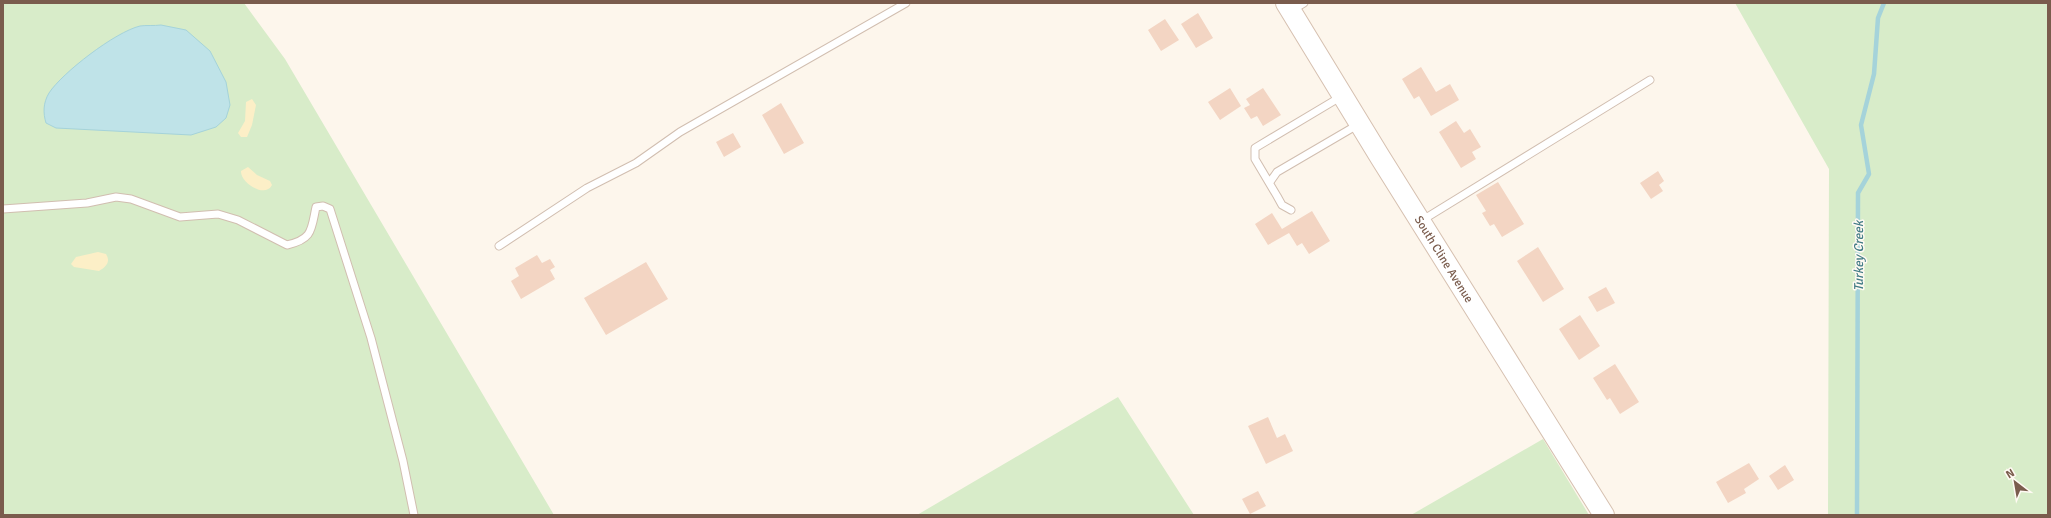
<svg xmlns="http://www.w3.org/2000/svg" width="2051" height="518" font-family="Signika,sans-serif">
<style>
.green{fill:#d8ecc9}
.sand{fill:#fcefc7}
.water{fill:#bfe3e8;stroke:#a5d3da}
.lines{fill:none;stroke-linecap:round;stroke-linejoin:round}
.stream{stroke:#a5d3da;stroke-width:4.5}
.building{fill:#f3d5c3}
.lane-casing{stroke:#d1beb0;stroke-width:9}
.secondary-casing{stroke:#d6c0b0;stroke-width:22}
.lane{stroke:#fff;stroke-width:7}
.secondary{stroke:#fff;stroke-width:20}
.labels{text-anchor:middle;stroke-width:3;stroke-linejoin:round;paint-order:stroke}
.street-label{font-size:12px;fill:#7a5c4d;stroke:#fffaf3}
.water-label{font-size:13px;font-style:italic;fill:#437c86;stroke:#fffaf3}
</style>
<rect width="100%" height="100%" fill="#fdf6ec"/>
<path class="green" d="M 3,3 L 244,3 L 285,59 L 554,515 L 3,515 Z
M 1735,3 L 2048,3 L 2048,515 L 1828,515 L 1829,169 Z
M 1118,397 L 1194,515 L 917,515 Z
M 1543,439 L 1589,515 L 1411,515 Z"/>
<path class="sand" d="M 252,99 L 256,105 L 252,125 L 247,137 L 241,137 L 238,133 L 245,121 L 246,102 Z
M 248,167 L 257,175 L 270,181 L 272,185 C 265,199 240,182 241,171 Z
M 98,252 L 106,254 C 111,262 106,267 99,271 L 74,267 L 71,264 L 76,257 Z"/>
<path class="water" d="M 161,25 L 186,30 L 210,51 L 226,82 L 230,105 L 226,118 L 216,127 L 191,135 L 56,128 L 46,123 C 43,113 43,103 49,93 C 62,73 115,32 140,26 C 146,25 154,26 161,25 Z"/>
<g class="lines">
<path class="stream" d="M 1857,515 L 1858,193 L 1869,174 L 1861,125 L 1874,74 L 1878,18 L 1884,3"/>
</g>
<path class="building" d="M 1198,13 L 1213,38 L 1196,48 L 1181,24 Z
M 1165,19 L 1179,40 L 1161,51 L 1148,30 Z
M 1421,67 L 1436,92 L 1450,84 L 1459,100 L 1431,116 L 1419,96 L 1414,99 L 1402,79 Z
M 1230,88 L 1241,106 L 1220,120 L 1208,102 Z
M 1263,88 L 1281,115 L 1263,126 L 1257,116 L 1251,119 L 1244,108 L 1250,105 L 1246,99 Z
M 781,103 L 804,143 L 784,154 L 762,115 Z
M 1456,121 L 1464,133 L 1470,129 L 1481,147 L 1472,152 L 1476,159 L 1461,168 L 1439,132 Z
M 733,133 L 741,147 L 724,157 L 716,142 Z
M 1658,171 L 1664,181 L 1659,185 L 1663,191 L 1651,199 L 1640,183 Z
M 1498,182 L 1524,224 L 1502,237 L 1494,224 L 1490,226 L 1482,213 L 1486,211 L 1476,195 Z
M 1312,211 L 1330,241 L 1309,254 L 1302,243 L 1297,246 L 1289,233 L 1268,245 L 1255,224 L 1272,213 L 1282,229 Z
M 1538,247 L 1564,289 L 1543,302 L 1517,261 Z
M 537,255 L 542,263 L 550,259 L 555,267 L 550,270 L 555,279 L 521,299 L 511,281 L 519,276 L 515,268 Z
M 646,262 L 668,299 L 606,335 L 584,298 Z
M 1606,287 L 1615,303 L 1597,312 L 1588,297 Z
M 1580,315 L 1600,346 L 1579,360 L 1559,329 Z
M 1615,364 L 1639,402 L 1620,414 L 1610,398 L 1607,400 L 1593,378 Z
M 1268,417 L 1277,438 L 1285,434 L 1293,451 L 1266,464 L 1248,426 Z
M 1749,463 L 1759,479 L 1744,489 L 1746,493 L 1728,503 L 1716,482 Z
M 1785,465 L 1794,480 L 1778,490 L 1769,476 Z
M 1258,491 L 1266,506 L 1250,514 L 1242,499 Z"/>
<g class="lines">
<g class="lane-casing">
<path id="lane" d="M 1291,11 L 1304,3
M 1270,182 L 1277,172 L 1359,124
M 3,209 L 87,203 L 116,197 L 131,199 L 180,217 L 218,214 L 238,220 L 287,245 C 313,239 311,230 316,207 L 323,206 L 330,209 L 371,338 L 403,461 L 414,515
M 1291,210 L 1282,205 L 1277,196 L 1255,159 L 1255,148 L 1342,96
M 1421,221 L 1650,80
M 499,246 L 587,188 L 636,163 L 680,132 L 906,3"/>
</g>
<g class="secondary-casing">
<g id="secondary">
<path id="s1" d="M 1286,3 L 1380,157 L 1604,515"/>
</g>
</g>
<use href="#lane" class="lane"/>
<use href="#secondary" class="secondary"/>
</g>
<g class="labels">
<g class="street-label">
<text dy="4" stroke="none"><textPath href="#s1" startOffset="301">South Cline Avenue</textPath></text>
</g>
<g class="water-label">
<text transform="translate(1858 256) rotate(-90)" y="5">Turkey Creek</text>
</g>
</g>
<rect width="2051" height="518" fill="none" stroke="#7a5c4d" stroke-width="8"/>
<g transform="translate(2015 482) rotate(329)" stroke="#fffaf3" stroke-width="3" paint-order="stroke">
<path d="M0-3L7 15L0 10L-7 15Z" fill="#7a5c4d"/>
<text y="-6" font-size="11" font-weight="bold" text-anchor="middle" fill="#7a5c4d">N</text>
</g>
</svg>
